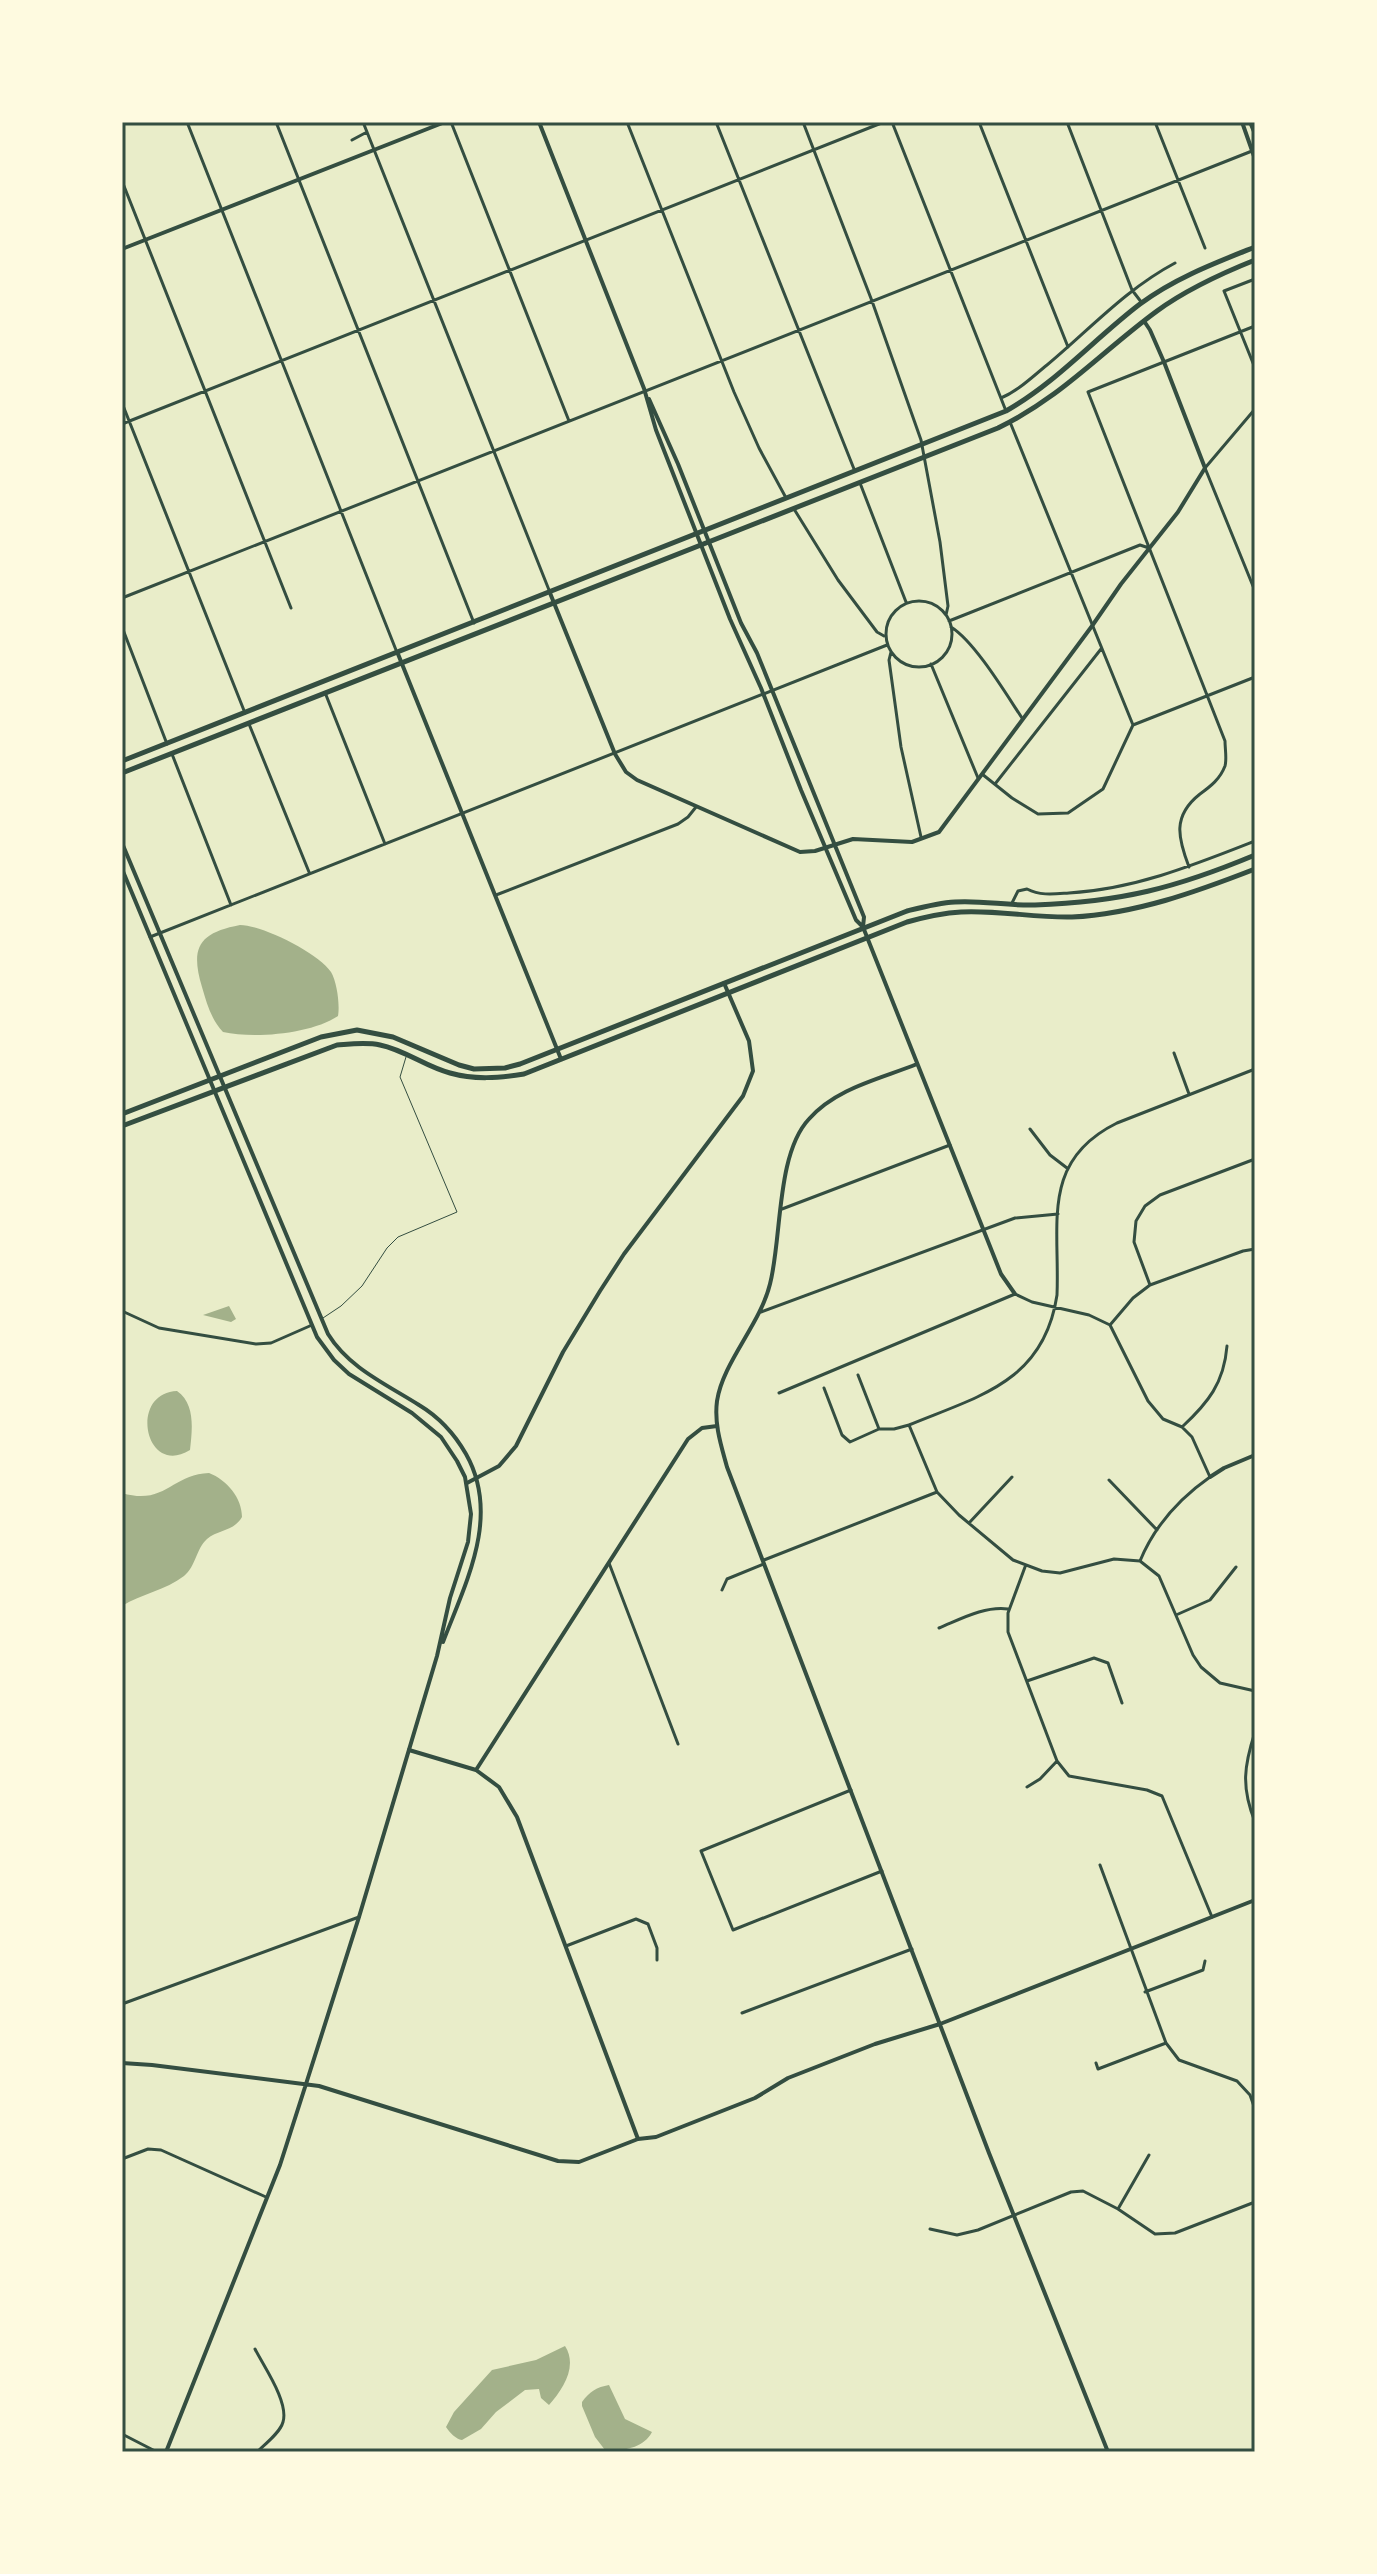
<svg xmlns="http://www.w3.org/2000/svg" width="1377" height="2574" font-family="Arial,sans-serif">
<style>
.water{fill:#a3b18a}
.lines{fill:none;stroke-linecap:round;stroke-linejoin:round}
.service{stroke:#344e41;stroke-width:1}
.minor{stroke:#344e41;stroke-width:3}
.tertiary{stroke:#344e41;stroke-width:4}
.secondary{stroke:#344e41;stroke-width:4}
.primary{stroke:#344e41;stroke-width:5}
.trunk{stroke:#344e41;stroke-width:5}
.neatline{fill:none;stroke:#344e41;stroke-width:3}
</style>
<rect width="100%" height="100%" fill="#e9edc9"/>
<path class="water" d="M 240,925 C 262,925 318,953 331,972 C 337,982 340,1005 338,1016 C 311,1034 254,1039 223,1032 C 211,1019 207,1004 202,987 C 190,947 199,933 240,925 Z
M 229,1306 L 236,1319 L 231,1322 L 203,1315 Z
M 177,1391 C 196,1404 192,1431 190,1450 C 145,1478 128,1393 177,1391 Z
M 209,1473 C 227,1480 242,1498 242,1517 C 233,1532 219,1529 207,1539 C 196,1549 196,1566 184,1576 C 166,1590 141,1594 122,1606 L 122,1493 C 165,1506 172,1474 209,1473 Z
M 565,2346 C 578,2366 563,2389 549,2405 L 541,2398 L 539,2389 L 525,2390 L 496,2412 L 481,2429 L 462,2440 C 456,2439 450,2433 446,2427 L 454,2412 L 492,2370 L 536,2360 Z
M 609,2385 L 625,2419 L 652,2432 C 643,2449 622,2451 605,2450 L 595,2437 L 582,2406 L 582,2402 C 589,2392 597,2387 609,2385 Z"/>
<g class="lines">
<path class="service" d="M 323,1318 L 341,1306 L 362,1286 L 387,1248 L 398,1237 L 457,1212 L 400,1077 L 406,1057"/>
<path class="minor" d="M 187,122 L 396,650
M 276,122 L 474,623
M 363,122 L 549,590
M 451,122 L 569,421
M 627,122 L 734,392 L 759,448 L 785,496
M 716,122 L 854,469
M 803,122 L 872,301 L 921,440 L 940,542 L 948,606 L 946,615
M 892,122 L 1006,411
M 979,122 L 1068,347
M 1067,122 L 1132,290 L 1142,303
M 1155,122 L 1205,248
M 352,140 L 367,132
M 122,181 L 291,608
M 1255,279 L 1224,291 L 1255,368
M 1001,398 C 1018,391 1032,377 1047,365 C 1089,330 1126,289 1175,263
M 122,403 L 245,713
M 1255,409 L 1205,468 L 1255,591
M 1010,422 L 1133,725
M 122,424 L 884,122
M 860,483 L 906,602
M 794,509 L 838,580 L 877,632 L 884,636
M 122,598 L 1252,151
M886 634a33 33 0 1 1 66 0a33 33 0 1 1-66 0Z
M 949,621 L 1140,545 L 1149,548
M 122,627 L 167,744
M 951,627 C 975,642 1006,694 1022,718
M 891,652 L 889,660 L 901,747 L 921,837
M 931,664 L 978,778
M 326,695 L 385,844
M 249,724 L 309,872
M 1133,725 L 1255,677
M 172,754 L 231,905
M 982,774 L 1012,798 L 1038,814 L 1068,813 L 1103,789 L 1133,725
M 995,784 L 1101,649
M 1189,867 C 1178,838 1172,816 1200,794 C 1211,786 1220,779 1225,766 C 1227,759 1225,749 1225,741 L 1088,392 L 1255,326
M 496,895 L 678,824 L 688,817 L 696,807
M 1012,903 L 1018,891 L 1027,889 C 1041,896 1054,894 1069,893 C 1135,889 1194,865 1255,841
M 150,937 L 887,645
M 1174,1053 L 1189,1094
M 1030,1129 L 1050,1155 L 1067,1168
M 782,1209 L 950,1145
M 1150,1285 L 1134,1242 L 1136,1221 L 1145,1206 L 1160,1195 L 1255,1159
M 122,1311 L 159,1328 L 256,1344 L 271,1343 L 312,1325
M 761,1312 L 1015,1218 L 1058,1214
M 1110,1325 L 1133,1298 L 1150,1285 L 1243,1251 L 1255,1249
M 858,1375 L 879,1429
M 824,1388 L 842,1435 L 850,1442 L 879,1429 L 894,1429 L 909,1425
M 779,1393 L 1015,1294 L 1032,1302 L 1089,1315 L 1110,1325 L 1148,1401 L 1163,1419 L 1182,1427 L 1192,1437 L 1210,1477 C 1180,1498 1154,1527 1140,1561
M 1182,1427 C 1208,1403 1224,1383 1227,1346
M 1109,1480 L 1157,1530
M 969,1523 L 1012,1477
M 764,1560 L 937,1492
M 1140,1561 L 1114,1559 L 1060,1573 L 1042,1571 L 1013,1560 L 959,1515 L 937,1492 L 909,1425 C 979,1396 1044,1382 1057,1295 C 1060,1224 1040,1161 1117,1123 L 1255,1069
M 1140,1561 L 1159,1576 L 1193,1655 L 1201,1667 L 1220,1683 L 1255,1691
M 609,1563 L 678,1744
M 1025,1567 L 1008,1613 L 1008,1632 L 1057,1761 L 1069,1776 L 1147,1790 L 1162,1796 L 1212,1917
M 722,1590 L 727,1579 L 764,1564
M 1176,1615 L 1210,1600 L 1236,1567
M 939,1628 C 961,1619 984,1606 1008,1609
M 1027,1681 L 1094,1658 L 1108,1663 L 1122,1703
M 1255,1732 C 1244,1766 1241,1787 1255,1822
M 1027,1787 L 1040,1779 L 1057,1761
M 851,1790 L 701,1851 L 733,1930 L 882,1871
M 1100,1865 L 1166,2043 L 1179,2060 L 1237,2081 L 1250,2095 L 1255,2109
M 566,1946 L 636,1919 L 648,1924 L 657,1948 L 657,1960
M 1145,1992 L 1203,1970 L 1205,1961
M 122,2004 L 359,1917
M 742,2013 L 912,1949
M 1096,2063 L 1098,2069 L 1166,2043
M 122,2159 L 148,2149 L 161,2150 L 266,2197
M 1118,2209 L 1149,2155
M 930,2229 L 957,2235 L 978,2230 L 1071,2192 L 1083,2191 L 1118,2209 L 1155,2234 L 1175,2233 L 1255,2202
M 255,2349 C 264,2367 289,2402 283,2422 C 280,2433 265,2444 257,2452
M 122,2434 L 157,2452"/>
<path class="tertiary" d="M 539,122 L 645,391
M 645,392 L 656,430 L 730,619 L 761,688 L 801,790 L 856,920 L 863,927 L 1001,1274 L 1015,1294
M 649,399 L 678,464 L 741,623 L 757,653 L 864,917 L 863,927
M 550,593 L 615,754 L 626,772 L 637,780 L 800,852 L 815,851 L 853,839 L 912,842 L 939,832 L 1092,626 L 1121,584 L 1178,512 L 1205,468 L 1164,362 L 1150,330 L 1144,321
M 398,654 L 561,1059
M 917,1064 C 880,1079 836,1088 809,1119 C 776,1154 782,1238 770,1284 C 760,1325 723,1362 717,1401 C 714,1424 721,1445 727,1467 L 989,2153 L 1108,2452
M 1210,1477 L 1224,1468 L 1255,1455
M 467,1483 L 499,1466 L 516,1446 L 563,1352 L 600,1291 L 624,1254 L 743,1096 L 753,1071 L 749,1041 L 724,983
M 409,1750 L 476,1770 L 499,1787 L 517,1817 L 638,2139
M 476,1770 L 688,1439 L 702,1428 L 717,1426
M 122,2063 L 152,2065 L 319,2086 L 558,2161 L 579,2162 L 638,2139 L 656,2137 L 755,2098 L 788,2078 L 875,2044 L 940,2024 L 1255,1900
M 166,2452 L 280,2165 L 306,2084"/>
<path class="secondary" d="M 1242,122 L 1255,159
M 1250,122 L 1255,134
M 122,249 L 445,122
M 122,843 L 328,1334 C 349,1368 386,1384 419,1405 C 439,1417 454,1433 466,1454 C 501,1516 466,1582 443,1642
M 122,869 L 317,1337 L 334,1360 L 349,1374 L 412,1413 L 441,1437 L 457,1461 L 465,1477 L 471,1514 L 468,1542 L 450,1598 L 437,1656 L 359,1917 L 306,2084"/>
<path class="primary" d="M 122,1114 L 321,1037 L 357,1030 L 393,1037 L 459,1065 L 474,1069 L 505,1068 L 520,1064 L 907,911 C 923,907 938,903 955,902 C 981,900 1008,906 1035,905 C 1121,902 1176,888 1255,855
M 122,1126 L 337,1045 C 351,1044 366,1042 380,1045 C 405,1050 426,1067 450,1073 C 475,1080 498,1078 524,1074 L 907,922 C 925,917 943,913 961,912 C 998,910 1035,918 1072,917 C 1135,914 1196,892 1255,869"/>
<path class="trunk" d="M 122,761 L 1006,411 C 1057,382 1094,339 1140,304 C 1175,278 1215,263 1255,247
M 122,773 L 998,428 C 1062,397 1101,352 1157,311 C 1187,289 1220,274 1255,260"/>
</g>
<rect width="1377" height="2574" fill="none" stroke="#fefae0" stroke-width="248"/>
<rect x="124" y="124" width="1129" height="2326" class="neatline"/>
</svg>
